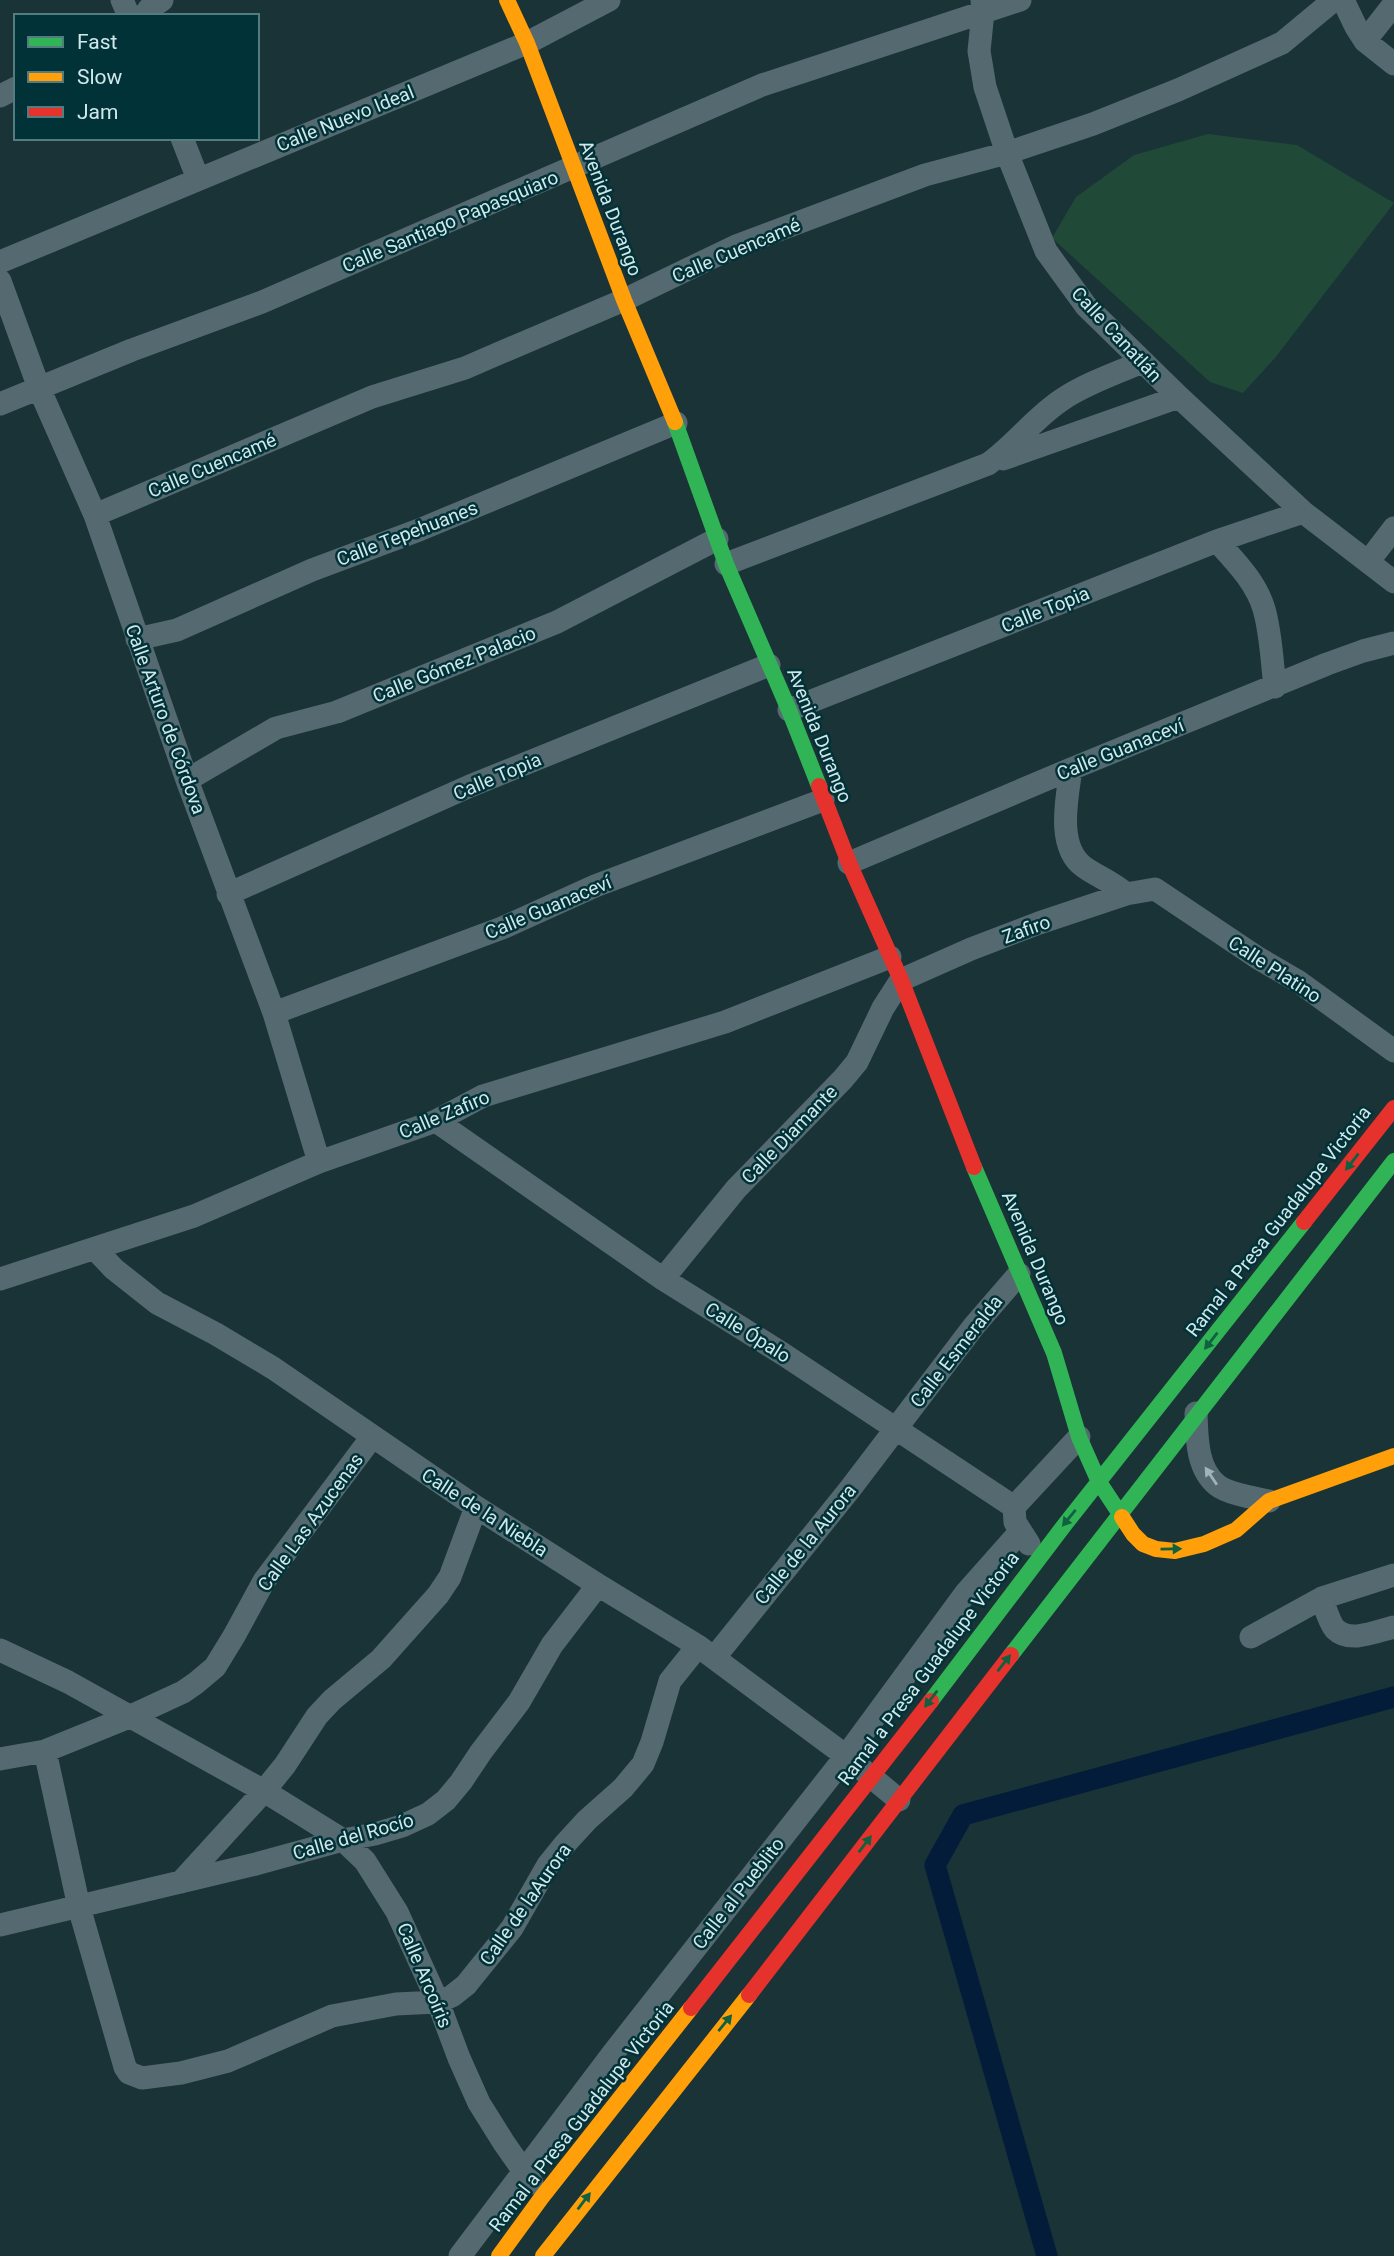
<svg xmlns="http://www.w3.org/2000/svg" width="1394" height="2256" font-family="Roboto,sans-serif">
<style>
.park{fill:#204937}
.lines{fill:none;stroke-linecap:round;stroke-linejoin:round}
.canal{stroke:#021c3a;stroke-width:21}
.street{stroke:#556971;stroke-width:23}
.fast{stroke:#30b455;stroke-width:16}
.slow{stroke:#ff9f0a;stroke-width:16}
.jam{stroke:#e5322d;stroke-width:16}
.oneway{fill:#116042}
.oneway2{fill:#9fb5ba}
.labels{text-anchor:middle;stroke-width:5;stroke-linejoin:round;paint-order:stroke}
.street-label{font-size:19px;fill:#d1e8eb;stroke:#003238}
</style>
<rect width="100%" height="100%" fill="#193336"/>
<path class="park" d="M 1208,134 L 1297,145 L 1394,203 L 1275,358 L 1243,393 L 1210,382 L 1052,238 L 1076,197 L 1134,155 Z"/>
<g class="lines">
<path class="canal" d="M 1047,2256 L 935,1865 L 963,1815 L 1394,1697"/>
<path class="street" d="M 122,0 L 129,16
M 982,0 L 983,12 L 979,51 L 985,87 L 1007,153 L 1046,251 L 1086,306 L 1179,397 L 1303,512 L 1394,582
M 1343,0 L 1356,27 L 1365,41 L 1394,64
M 144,16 L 149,9 L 162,0
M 1365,41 L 1394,4
M 0,96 L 16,88
M 182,138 L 198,179
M 0,262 L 527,43 L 609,0
M 0,281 L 39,388 L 95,515 L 187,780 L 274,1013 L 319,1162
M 0,404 L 132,350 L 262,302 L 762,85 L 1020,0
M 1003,459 L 1179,397
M 95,515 L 372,397 L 465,368 L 488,358 L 624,300 L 736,246 L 925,175 L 1007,153 L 1093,124 L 1178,90 L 1282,43 L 1334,0
M 1217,541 C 1235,561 1256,582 1264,609 C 1271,633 1272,662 1275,687
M 1368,562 L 1394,528
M 726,564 L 988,464 C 1015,445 1035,417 1063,399 C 1087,383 1115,374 1142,362
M 137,639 L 177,630 L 312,570 L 419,530 L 676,423
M 789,710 L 1217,541 L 1303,512
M 1071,769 C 1067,798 1056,847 1084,867 C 1098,877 1113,882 1126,894
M 187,780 L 276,728 L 337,712 L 557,622 L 717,539
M 849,863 L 1071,769 L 1327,664 L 1363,651 L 1394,643
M 228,894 L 470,786 L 769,665
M 274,1013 L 502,928 L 595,886 L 823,800
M 436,1121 L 663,1279 L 783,1354 L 1014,1507 L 1015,1522 L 1029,1544
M 96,1250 L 114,1269 L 157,1303 L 216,1334 L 273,1368 L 476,1507 L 598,1585 L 698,1646 L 846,1756 L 899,1800
M 0,1279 L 194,1216 L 319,1162 L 436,1121 L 483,1096 L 725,1022 L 890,957
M 663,1279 L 736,1189 L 843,1079 L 857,1062 L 883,1008 L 901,980 L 971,949 L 1039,923 L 1126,894 L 1155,889 L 1258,958 L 1299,982 L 1394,1051
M 1196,1413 C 1197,1436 1196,1468 1217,1485 C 1228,1494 1255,1498 1269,1501
M 1014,1507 L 1079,1437
M 1322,1598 C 1325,1607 1329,1622 1335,1629 C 1350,1644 1377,1631 1394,1627
M 1251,1637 L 1322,1598 L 1394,1575
M 0,1650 L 68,1682 L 264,1791 L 343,1840 L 365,1861 L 397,1912 L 438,2002 L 459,2058 L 479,2103 L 504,2143 L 532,2183
M 714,1658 L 850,1489 L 974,1326 L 1019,1274
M 45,1751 L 79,1907 L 125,2067 L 129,2073 L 142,2078 L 181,2073 L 228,2061 L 332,2016 L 396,2004 L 438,2002 L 452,1996 L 466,1985 L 512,1928 L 548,1865 L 565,1844 L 587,1820 L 623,1788 L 643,1764 L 652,1742 L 670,1681 L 698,1646
M 0,1759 L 45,1751 L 129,1717 L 183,1692 L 196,1683 L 215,1667 L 234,1636 L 264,1581 L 372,1437
M 181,1882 L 264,1791 L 285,1765 L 317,1716 L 332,1700 L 381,1659 L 438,1595 L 450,1577 L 476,1507
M 0,1925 L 256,1864 L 343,1840 L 375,1834 L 402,1826 L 428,1814 L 446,1800 L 461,1782 L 481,1752 L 519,1702 L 552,1645 L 598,1585
M 460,2256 L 614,2052 L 846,1756 L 965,1594 L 1020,1532"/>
<path class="fast" d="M 675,422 L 726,564 L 789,710 L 819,786
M 974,1167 L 1054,1353 L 1079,1437 L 1099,1482 L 1122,1517
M 1011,1655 L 1394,1161
M 931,1701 L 1066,1523 L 1304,1222"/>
<path class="slow" d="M 507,0 L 527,43 L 624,300 L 675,422
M 1122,1517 L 1133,1534 L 1143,1544 L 1156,1549 L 1175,1551 L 1204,1544 L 1236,1530 L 1269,1501 L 1394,1456
M 499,2256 L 542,2197 L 691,2008
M 543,2256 L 749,1995"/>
<path class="jam" d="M 819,786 L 849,863 L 901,980 L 974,1167
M 1304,1222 L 1394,1108
M 749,1995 L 1011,1655
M 691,2008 L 931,1701"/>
</g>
<defs><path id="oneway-solid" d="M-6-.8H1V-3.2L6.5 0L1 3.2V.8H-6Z" transform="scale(1.75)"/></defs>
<g class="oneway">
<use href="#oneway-solid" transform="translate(1352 1162) rotate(128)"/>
<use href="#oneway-solid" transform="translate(1211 1341) rotate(128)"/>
<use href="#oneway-solid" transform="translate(1069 1518) rotate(129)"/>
<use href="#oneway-solid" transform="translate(1171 1549) rotate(-1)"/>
<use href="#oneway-solid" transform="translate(1004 1663) rotate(-52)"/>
<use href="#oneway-solid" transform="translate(931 1699) rotate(127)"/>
<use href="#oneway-solid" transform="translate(865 1844) rotate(-53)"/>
<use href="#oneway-solid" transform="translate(725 2023) rotate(-51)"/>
<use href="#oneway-solid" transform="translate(584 2201) rotate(-53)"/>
</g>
<use class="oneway2" href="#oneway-solid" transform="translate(1211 1476) rotate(-124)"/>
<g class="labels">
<g class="street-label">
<text transform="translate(345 118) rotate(-22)" y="7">Calle Nuevo Ideal</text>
<text transform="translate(611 208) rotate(69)" y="7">Avenida Durango</text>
<text transform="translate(450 221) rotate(-23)" y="7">Calle Santiago Papasquiaro</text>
<text transform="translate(736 250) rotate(-23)" y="7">Calle Cuencamé</text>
<text transform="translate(1117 334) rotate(47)" y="7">Calle Canatlán</text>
<text transform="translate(212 465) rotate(-23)" y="7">Calle Cuencamé</text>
<text transform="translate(407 533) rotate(-21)" y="7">Calle Tepehuanes</text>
<text transform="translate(1045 609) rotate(-22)" y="7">Calle Topia</text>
<text transform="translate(454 664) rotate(-22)" y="7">Calle Gómez Palacio</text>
<text transform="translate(166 719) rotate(70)" y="7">Calle Arturo de Córdova</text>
<text transform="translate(820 735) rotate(68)" y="7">Avenida Durango</text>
<text transform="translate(1120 749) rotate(-22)" y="7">Calle Guanaceví</text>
<text transform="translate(497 776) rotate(-23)" y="7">Calle Topia</text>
<text transform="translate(548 907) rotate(-23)" y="7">Calle Guanaceví</text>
<text transform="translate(1026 929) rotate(-20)" y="7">Zafiro</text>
<text transform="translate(1275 969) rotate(33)" y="7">Calle Platino</text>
<text transform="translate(444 1114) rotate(-23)" y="7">Calle Zafiro</text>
<text transform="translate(789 1134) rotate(-46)" y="7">Calle Diamante</text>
<text transform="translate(1278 1221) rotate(-52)" y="7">Ramal a Presa Guadalupe Victoria</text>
<text transform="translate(1036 1258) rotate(67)" y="7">Avenida Durango</text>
<text transform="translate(748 1332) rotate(32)" y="7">Calle Ópalo</text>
<text transform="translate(956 1351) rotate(-52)" y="7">Calle Esmeralda</text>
<text transform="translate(485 1512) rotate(33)" y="7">Calle de la Niebla</text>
<text transform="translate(310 1522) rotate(-54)" y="7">Calle Las Azucenas</text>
<text transform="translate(805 1544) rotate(-51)" y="7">Calle de la Aurora</text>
<text transform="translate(928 1668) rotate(-53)" y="7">Ramal a Presa Guadalupe Victoria</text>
<text transform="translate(353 1836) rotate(-16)" y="7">Calle del Rocío</text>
<text transform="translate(738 1893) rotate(-52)" y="7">Calle al Pueblito</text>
<text transform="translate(525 1904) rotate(-55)" y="7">Calle de laAurora</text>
<text transform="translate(425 1975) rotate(67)" y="7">Calle Arcoíris</text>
<text transform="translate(581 2116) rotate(-52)" y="7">Ramal a Presa Guadalupe Victoria</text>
</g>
</g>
<rect x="14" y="14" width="245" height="126" fill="#003238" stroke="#547b80" stroke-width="2"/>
<rect x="28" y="37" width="35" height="10" fill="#30b455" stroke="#547b80" stroke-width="2"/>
<text x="77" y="49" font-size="21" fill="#d1e8eb">Fast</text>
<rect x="28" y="72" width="35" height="10" fill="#ff9f0a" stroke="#547b80" stroke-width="2"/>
<text x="77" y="84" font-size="21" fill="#d1e8eb">Slow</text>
<rect x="28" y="107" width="35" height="10" fill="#e5322d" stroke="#547b80" stroke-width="2"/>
<text x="77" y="119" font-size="21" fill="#d1e8eb">Jam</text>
</svg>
